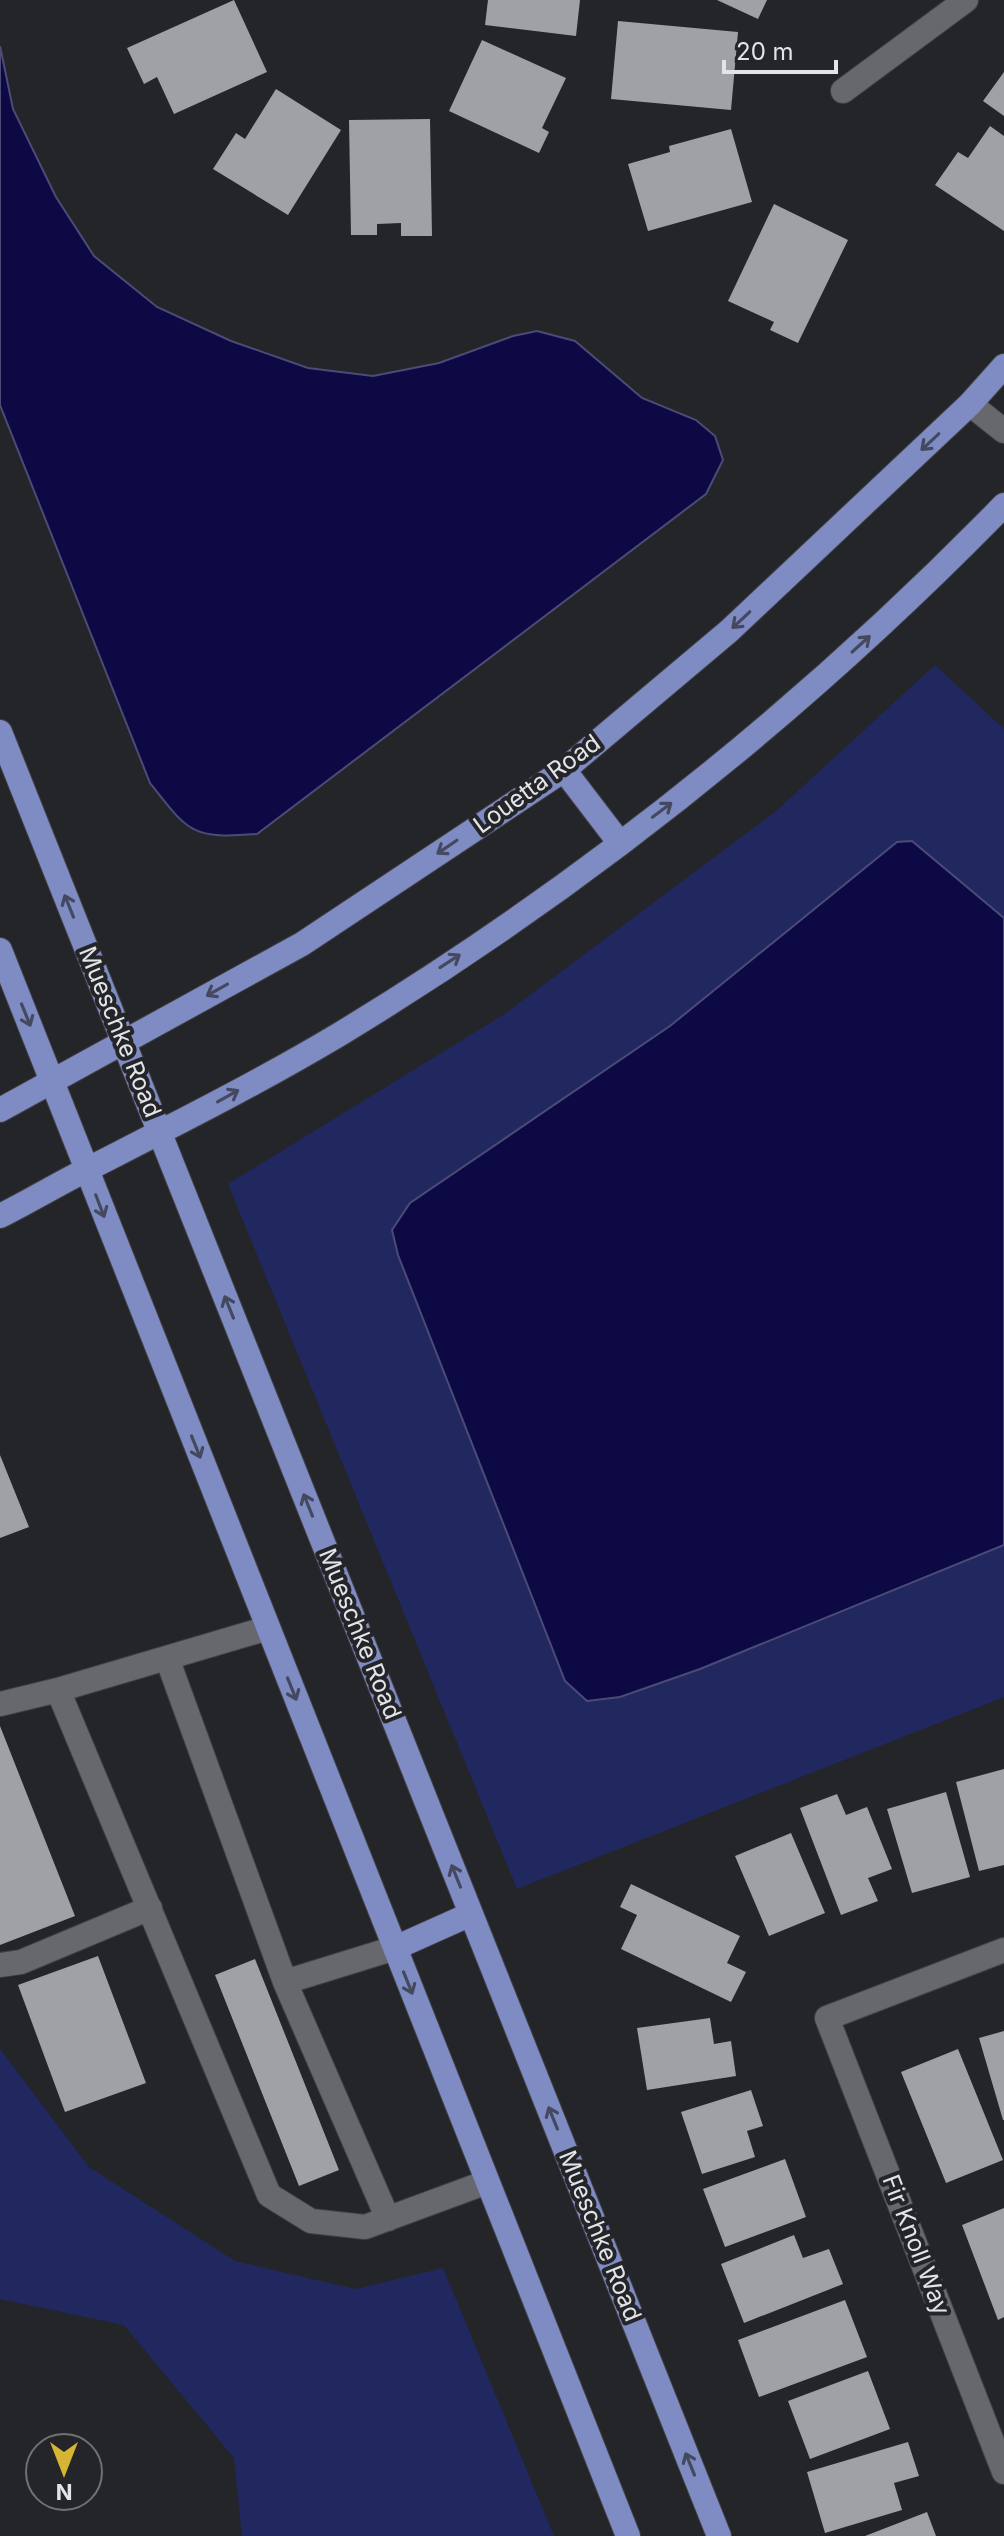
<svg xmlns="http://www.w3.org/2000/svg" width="1004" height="2536" font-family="Inter,sans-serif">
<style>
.green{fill:#21285f}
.water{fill:#0c0945;stroke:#4c4b76;stroke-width:2}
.building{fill:#9fa1a6}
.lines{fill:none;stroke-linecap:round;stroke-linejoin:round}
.minor-casing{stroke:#404145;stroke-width:26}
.major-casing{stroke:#404145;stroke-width:26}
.minor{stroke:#67686d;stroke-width:24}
.major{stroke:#7f8bc3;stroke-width:24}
.oneway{stroke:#44495f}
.labels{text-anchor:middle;stroke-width:8;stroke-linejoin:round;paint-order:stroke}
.street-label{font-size:24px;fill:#e3e4e7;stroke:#242529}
</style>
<rect width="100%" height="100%" fill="#242529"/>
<path class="green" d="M 935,665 L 1004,729 L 1004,1697 L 517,1889 L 228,1184 L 503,1015 L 775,812 Z
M 0,2049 L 89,2167 L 235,2261 L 356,2289 L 443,2268 L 554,2536 L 242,2536 L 234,2458 L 124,2325 L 0,2299 Z"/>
<path class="water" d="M 0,46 L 13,109 L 56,197 L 94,256 L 157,307 L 231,341 L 308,368 L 373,376 L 439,363 L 513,336 L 537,331 L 575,341 L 642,398 L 696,420 L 715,436 L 723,460 L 706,494 L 257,834 C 192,839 189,833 150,783 L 0,405 Z
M 912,841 L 1004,918 L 1004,1545 L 700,1669 L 620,1697 L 587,1701 L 565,1681 L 398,1255 L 392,1230 L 410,1203 L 670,1026 L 897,842 Z"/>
<path class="building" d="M 234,0 L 267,72 L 174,114 L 157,77 L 144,84 L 127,48 Z
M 488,0 L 580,0 L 576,36 L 485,25 Z
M 717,0 L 767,0 L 758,19 Z
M 618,21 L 738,32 L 731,110 L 611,99 Z
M 482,40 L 566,78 L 542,128 L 549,132 L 539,153 L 449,111 Z
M 1004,72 L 1004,116 L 983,101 Z
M 276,89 L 341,130 L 288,215 L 213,169 L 236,133 L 245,139 Z
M 430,119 L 432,236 L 401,236 L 401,223 L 377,224 L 377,235 L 351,235 L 349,120 Z
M 990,126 L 1004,136 L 1004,231 L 935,185 L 958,152 L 968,158 Z
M 731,129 L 752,202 L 648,231 L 628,164 L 670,152 L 669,146 Z
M 774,204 L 848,240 L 798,343 L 770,330 L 774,322 L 728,301 Z
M 0,1455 L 29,1527 L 0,1538 Z
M 0,1726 L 75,1916 L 0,1945 Z
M 1004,1769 L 1004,1865 L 979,1871 L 956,1782 Z
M 946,1792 L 970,1877 L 912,1893 L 887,1809 Z
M 837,1794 L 846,1815 L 867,1807 L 892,1869 L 868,1878 L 878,1901 L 841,1915 L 800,1808 Z
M 791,1833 L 825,1913 L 769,1936 L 735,1856 Z
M 631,1884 L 740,1936 L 727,1963 L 746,1972 L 731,2002 L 621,1949 L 637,1915 L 620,1907 Z
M 98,1956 L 146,2083 L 65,2112 L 18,1985 Z
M 255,1959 L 339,2170 L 299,2186 L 215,1975 Z
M 710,2018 L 714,2044 L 731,2041 L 736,2076 L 647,2090 L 637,2028 Z
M 1004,2031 L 1004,2120 L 1003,2120 L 979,2038 Z
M 958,2049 L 1003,2160 L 946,2183 L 901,2072 Z
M 751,2090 L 763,2126 L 747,2131 L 755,2157 L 702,2174 L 681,2112 Z
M 785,2159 L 806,2217 L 725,2247 L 703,2189 Z
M 1004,2208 L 1004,2317 L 998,2320 L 962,2225 Z
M 794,2235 L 803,2258 L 829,2249 L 843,2284 L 744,2323 L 721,2264 Z
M 845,2300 L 867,2357 L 759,2397 L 738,2340 Z
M 868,2371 L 890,2429 L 810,2459 L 788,2401 Z
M 908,2442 L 919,2476 L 894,2483 L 902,2510 L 825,2533 L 807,2472 Z
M 927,2512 L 936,2536 L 865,2536 Z"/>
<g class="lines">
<g class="minor-casing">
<path id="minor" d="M 843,91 L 966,0
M 970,404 L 1004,431
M 268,1628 L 58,1690 L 269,2195 L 311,2221 L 365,2227 L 487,2182
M 167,1658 L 285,1982 L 395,1948
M 0,1704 L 58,1690
M 1004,1950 L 827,2018 L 1004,2472
M 0,1965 L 21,1962 L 150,1908
M 285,1982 L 388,2219"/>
</g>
<g class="major-casing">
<path id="major" d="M 0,732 L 719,2536
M 564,770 L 619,842
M 0,950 L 628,2536
M 0,1110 L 302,944 L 564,770 L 729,631 L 970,404 L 1004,366
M 0,1216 C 30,1201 58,1184 88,1169 C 172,1126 258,1083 340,1034 C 582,887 806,708 1004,505
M 395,1948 L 471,1914"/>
</g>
<use href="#minor" class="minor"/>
<use href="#major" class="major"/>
</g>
<defs><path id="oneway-shaft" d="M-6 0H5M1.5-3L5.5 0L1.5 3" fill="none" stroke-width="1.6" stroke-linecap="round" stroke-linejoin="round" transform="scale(2)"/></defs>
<g class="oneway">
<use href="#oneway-shaft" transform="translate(930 442) rotate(137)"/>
<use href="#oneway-shaft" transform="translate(741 620) rotate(137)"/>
<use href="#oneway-shaft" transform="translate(861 644) rotate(-42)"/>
<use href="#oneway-shaft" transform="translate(662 810) rotate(-37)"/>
<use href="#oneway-shaft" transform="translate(447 847) rotate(146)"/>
<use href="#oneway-shaft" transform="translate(69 906) rotate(-112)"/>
<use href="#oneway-shaft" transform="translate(450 961) rotate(-33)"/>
<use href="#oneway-shaft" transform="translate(217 990) rotate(151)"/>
<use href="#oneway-shaft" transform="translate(26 1015) rotate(68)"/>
<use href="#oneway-shaft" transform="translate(228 1096) rotate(-29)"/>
<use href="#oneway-shaft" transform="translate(100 1206) rotate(69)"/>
<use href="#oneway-shaft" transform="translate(229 1307) rotate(-112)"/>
<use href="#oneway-shaft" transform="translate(196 1447) rotate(68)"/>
<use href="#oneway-shaft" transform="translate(308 1505) rotate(-112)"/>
<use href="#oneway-shaft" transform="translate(292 1689) rotate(68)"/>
<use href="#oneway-shaft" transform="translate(456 1876) rotate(-112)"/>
<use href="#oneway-shaft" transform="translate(408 1983) rotate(68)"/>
<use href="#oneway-shaft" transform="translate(553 2118) rotate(-112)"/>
<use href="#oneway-shaft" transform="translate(690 2464) rotate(-112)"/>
</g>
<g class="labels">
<g class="street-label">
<text transform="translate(537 784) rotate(-36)" y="8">Louetta Road</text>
<text transform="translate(120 1032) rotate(68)" y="8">Mueschke Road</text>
<text transform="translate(360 1634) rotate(68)" y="8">Mueschke Road</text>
<text transform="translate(600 2236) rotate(68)" y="8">Mueschke Road</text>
<text transform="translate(916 2245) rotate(69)" y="8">Fir Knoll Way</text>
</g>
</g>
<g transform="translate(64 2472) rotate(180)"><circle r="38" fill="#242529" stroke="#707175" stroke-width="2"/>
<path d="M0-6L14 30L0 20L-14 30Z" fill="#d6b534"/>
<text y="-12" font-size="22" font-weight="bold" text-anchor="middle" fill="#e3e4e7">N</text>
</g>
<path d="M724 60v12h112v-12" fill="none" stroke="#e3e4e7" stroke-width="4"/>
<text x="736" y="60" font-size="24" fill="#e3e4e7" stroke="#242529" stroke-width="6" paint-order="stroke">20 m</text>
</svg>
